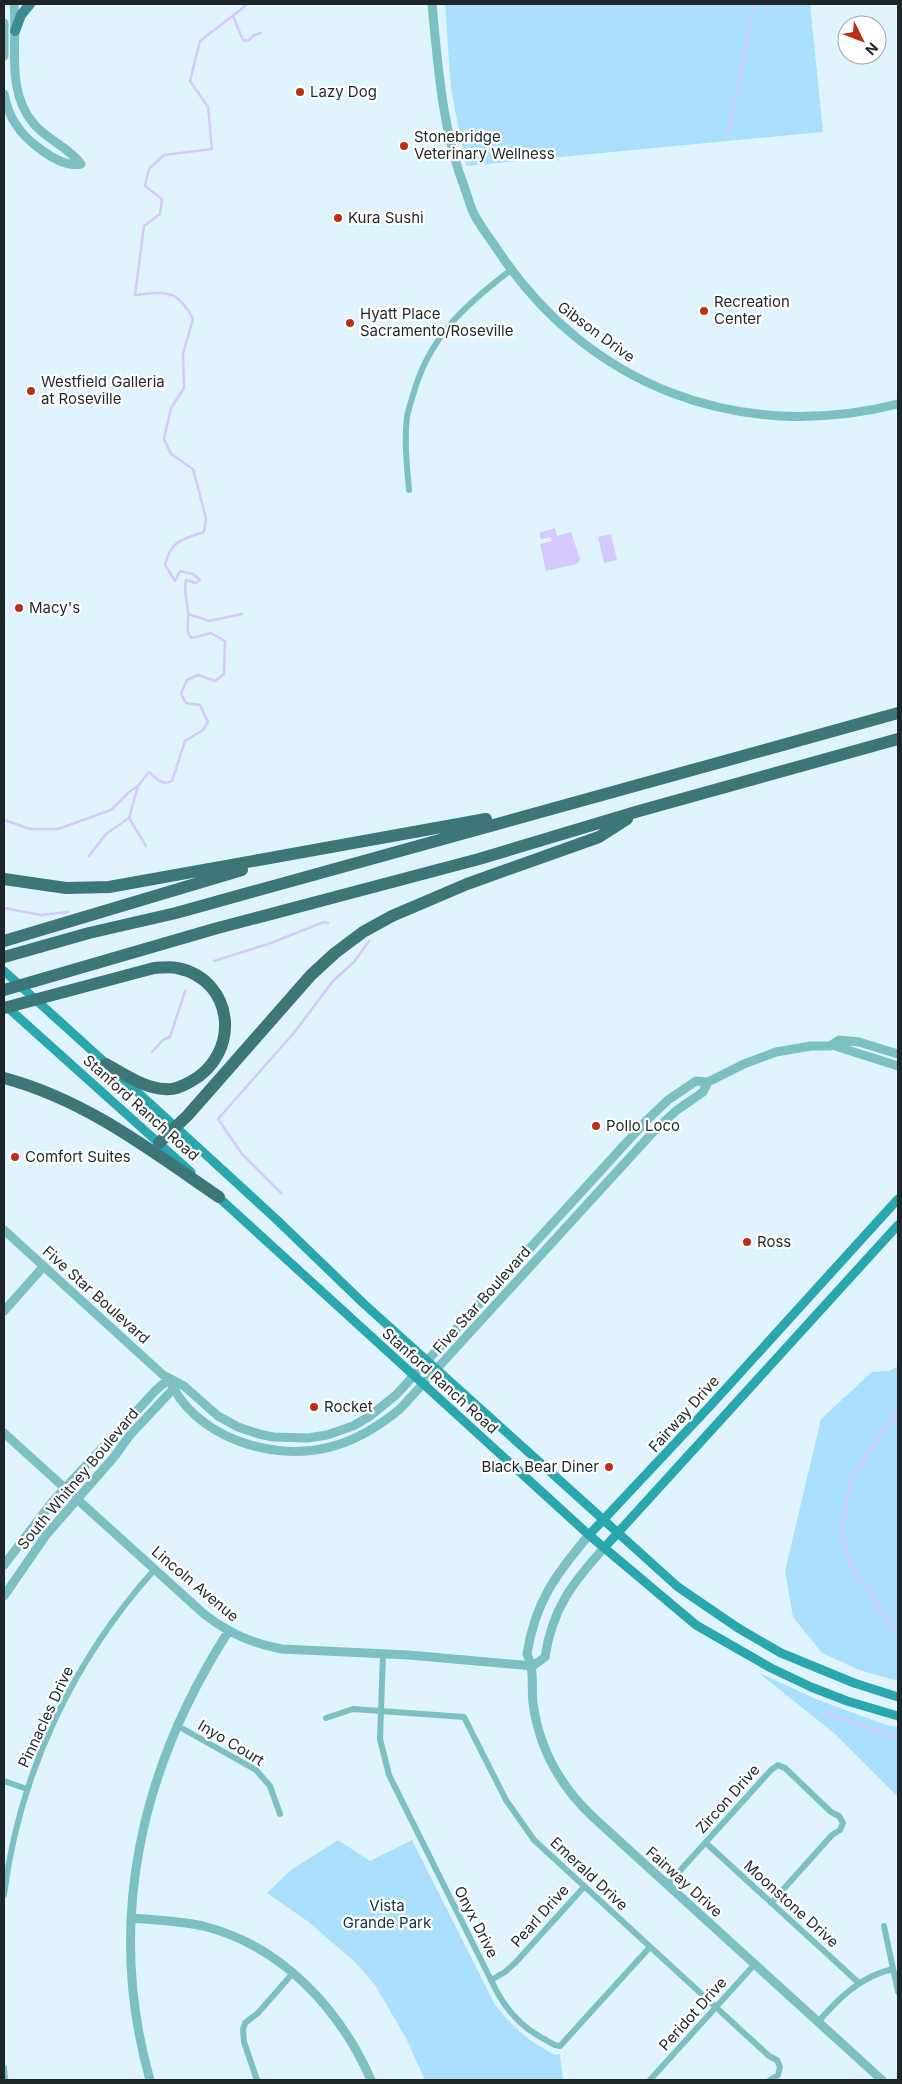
<svg xmlns="http://www.w3.org/2000/svg" width="902" height="2084" font-family="Inter,sans-serif">
<style>
.green{fill:#aae0fd}
.water{fill:#d6c9fe}
.lines{fill:none;stroke-linecap:round;stroke-linejoin:round}
.stream{stroke:#d6c9fe;stroke-width:2.5}
.minor{stroke:#7cc0c3;stroke-width:6}
.tertiary{stroke:#7cc0c3;stroke-width:9}
.secondary{stroke:#2aa6ad;stroke-width:9}
.primary{stroke:#3c8c90;stroke-width:10}
.motorway{stroke:#3c7679;stroke-width:12}
.poi-dot{fill:#bb3015;stroke:#fff;stroke-width:2}
.labels{text-anchor:middle;stroke-width:4.5;stroke-linejoin:round;paint-order:stroke}
.poi-label{font-size:15px;fill:#1f262a;stroke:#fff;text-anchor:start}
.street-label{font-size:15px;fill:#1f262a;stroke:#fff}
.park-label{font-size:15px;fill:#113343;stroke:#fff}
</style>
<rect width="100%" height="100%" fill="#e0f4ff"/>
<path class="green" d="M 445,4 L 810,4 L 823,132 L 466,166 L 451,89 Z
M 898,1366 L 898,1681 L 859,1670 L 822,1653 L 793,1617 L 785,1571 L 821,1419 L 872,1372 L 889,1371 Z
M 759,1673 L 816,1699 L 886,1725 L 898,1727 L 898,1797 L 835,1734 Z
M 338,1840 L 370,1861 L 412,1840 L 494,2003 C 511,2026 529,2042 555,2055 L 560,2054 L 563,2080 L 425,2080 L 406,2038 L 375,1985 L 356,1963 L 310,1923 L 267,1893 L 291,1870 Z"/>
<path class="water" d="M 555,528 L 557,536 L 571,532 L 580,559 L 577,564 L 546,571 L 540,544 L 552,541 L 551,537 L 541,539 L 539,533 Z
M 611,534 L 617,560 L 604,563 L 598,537 Z"/>
<g class="lines">
<path class="stream" d="M 233,16 L 243,40 L 248,41 L 254,35 L 261,33
M 729,132 L 754,4
M 188,614 L 209,621 L 242,614
M 4,820 L 30,829 L 58,829 L 111,810 L 129,792 L 138,786
M 146,846 L 129,818 L 138,786 L 149,772 C 157,779 162,786 172,781 L 185,741 L 203,730 L 208,722 L 200,705 L 186,703 L 181,694 L 187,680 L 198,675 L 215,681 L 224,674 L 225,641 L 211,633 L 191,638 C 185,629 189,624 188,614 C 188,600 183,595 186,580 L 196,583 L 200,580 L 193,574 L 180,571 L 175,581 L 165,565 C 170,541 183,539 204,532 L 206,518 L 193,469 L 171,454 L 164,439 L 171,408 L 184,388 L 183,354 L 193,319 C 177,288 165,292 135,295 L 144,226 L 160,214 L 162,199 L 145,186 L 149,169 L 164,155 L 212,149 L 208,107 L 190,81 L 200,41 L 244,7 L 246,4
M 89,856 L 106,834 L 129,818
M 4,908 L 41,915 L 68,912
M 214,961 L 271,943 L 324,922 L 328,923
M 152,1052 L 163,1040 L 170,1037 L 185,991
M 281,1193 L 242,1154 L 218,1119 L 293,1034 L 333,981 L 354,962 L 369,941
M 898,1411 L 851,1479 L 841,1531 L 849,1561 L 898,1637
M 824,1713 L 898,1738"/>
<path class="minor" d="M 409,490 C 407,466 404,441 407,417 C 408,410 411,402 413,395 C 429,337 465,305 511,270
M 383,1654 L 380,1739 L 389,1775 L 497,1992 C 509,2014 524,2029 546,2040 C 551,2043 554,2046 560,2046 L 650,1947
M 326,1718 L 353,1709 L 464,1717 L 506,1800 L 534,1840 L 769,2056 L 777,2060 L 780,2067 L 778,2075 L 770,2080
M 176,1725 L 256,1770 L 270,1786 L 280,1814
M 4,1781 L 27,1789
M 706,1843 L 859,1983
M 667,1885 L 771,1770 L 778,1765 L 785,1768 L 831,1812 L 839,1816 L 843,1823 L 840,1830 L 832,1835 L 771,1903
M 4,1895 C 19,1774 73,1660 155,1569
M 884,1926 L 898,1992
M 491,1980 L 505,1972 L 516,1962 L 584,1887
M 818,2022 C 839,1998 861,1976 893,1969
M 4,2068 L 5,2080
M 257,2080 L 244,2042 L 243,2030 L 245,2023 L 258,2013 L 293,1973
M 650,2080 L 754,1965"/>
<path class="tertiary" d="M 432,4 C 438,66 442,130 465,189 C 468,197 470,206 474,214 C 480,226 489,237 497,249 C 587,386 739,444 898,404
M 4,23 L 4,56
M 4,94 C 6,104 9,114 15,123 C 25,140 60,169 81,164 C 69,147 47,140 34,124 C 5,91 18,43 14,4
M 832,1045 L 898,1066
M 4,1230 L 163,1375 L 184,1386 L 218,1416 L 238,1427 L 259,1434 L 273,1437 L 308,1438 L 327,1435 L 353,1426 L 370,1416 L 396,1395 L 647,1120 L 668,1100 L 696,1081 L 708,1082
M 4,1311 L 44,1266
M 169,1379 C 193,1436 269,1461 326,1448 C 354,1442 378,1427 400,1409 L 655,1130 L 677,1110 L 703,1092 L 708,1082 L 744,1064 L 776,1052 L 811,1046 L 830,1046 L 839,1040 L 859,1042 L 898,1054
M 4,1433 L 204,1614 C 228,1633 252,1644 282,1649 L 409,1655 L 533,1666
M 589,1535 C 556,1574 535,1602 527,1654 C 535,1670 531,1685 533,1703 C 539,1748 560,1786 593,1817 L 882,2080
M 4,1565 L 53,1501 L 156,1390 L 169,1379
M 4,1596 L 46,1535 L 114,1457 L 130,1435 L 176,1386
M 533,1666 L 545,1657 C 552,1609 573,1582 604,1548
M 131,1918 C 156,1920 180,1921 203,1926 C 281,1945 340,2009 371,2080
M 150,2080 C 105,1922 141,1768 228,1632"/>
<path class="secondary" d="M 4,971 L 110,1067
M 6,1006 L 191,1172
M 120,1076 L 276,1219 L 363,1303 L 678,1587 L 738,1628 L 781,1653 L 854,1683 L 898,1697
M 216,1195 L 589,1535 L 696,1625 L 771,1668 L 811,1687 L 847,1701 L 898,1716
M 589,1535 L 711,1405 L 898,1199
M 604,1548 L 898,1225"/>
<path class="primary" d="M 15,31 L 21,15 L 30,4"/>
<path class="motorway" d="M 4,879 L 66,888 L 109,887 L 486,819
M 4,941 L 242,870
M 4,957 L 89,933 L 176,913 L 898,713
M 4,990 L 214,929 L 479,859 L 639,811 L 898,739
M 4,1008 L 154,968 C 161,968 170,966 177,968 C 236,980 241,1055 190,1082 C 182,1086 175,1090 165,1089 C 145,1089 123,1073 106,1064
M 4,1078 C 86,1100 150,1150 219,1197
M 159,1143 L 188,1115 L 311,975 L 335,953 L 363,932 L 392,916 L 467,884 L 599,837 L 627,819"/>
</g>
<g class="poi-dot">
<circle cx="300" cy="92" r="5"/>
<circle cx="404" cy="146" r="5"/>
<circle cx="338" cy="218" r="5"/>
<circle cx="704" cy="311" r="5"/>
<circle cx="350" cy="323" r="5"/>
<circle cx="31" cy="391" r="5"/>
<circle cx="19" cy="608" r="5"/>
<circle cx="596" cy="1126" r="5"/>
<circle cx="15" cy="1157" r="5"/>
<circle cx="747" cy="1242" r="5"/>
<circle cx="314" cy="1407" r="5"/>
<circle cx="609" cy="1467" r="5"/>
</g>
<g class="labels">
<g class="poi-label">
<text x="310" y="97">Lazy Dog</text>
<text x="414" y="142">Stonebridge<tspan x="414" dy="17">Veterinary Wellness</tspan></text>
<text x="348" y="223">Kura Sushi</text>
<text x="714" y="307">Recreation<tspan x="714" dy="17">Center</tspan></text>
<text x="360" y="319">Hyatt Place<tspan x="360" dy="17">Sacramento/Roseville</tspan></text>
<text x="41" y="387">Westfield Galleria<tspan x="41" dy="17">at Roseville</tspan></text>
<text x="29" y="613">Macy's</text>
<text x="606" y="1131">Pollo Loco</text>
<text x="25" y="1162">Comfort Suites</text>
<text x="757" y="1247">Ross</text>
<text x="324" y="1412">Rocket</text>
<text x="599" y="1472" text-anchor="end">Black Bear Diner</text>
</g>
<g class="street-label">
<text transform="translate(596 332) rotate(36)" y="5">Gibson Drive</text>
<text transform="translate(141 1108) rotate(42)" y="5">Stanford Ranch Road</text>
<text transform="translate(96 1295) rotate(42)" y="5">Five Star Boulevard</text>
<text transform="translate(482 1300) rotate(-48)" y="5">Five Star Boulevard</text>
<text transform="translate(440 1381) rotate(42)" y="5">Stanford Ranch Road</text>
<text transform="translate(684 1414) rotate(-48)" y="5">Fairway Drive</text>
<text transform="translate(78 1479) rotate(-50)" y="5">South Whitney Boulevard</text>
<text transform="translate(195 1584) rotate(40)" y="5">Lincoln Avenue</text>
<text transform="translate(46 1717) rotate(-65)" y="5">Pinnacles Drive</text>
<text transform="translate(231 1743) rotate(31)" y="5">Inyo Court</text>
<text transform="translate(728 1799) rotate(-48)" y="5">Zircon Drive</text>
<text transform="translate(589 1874) rotate(43)" y="5">Emerald Drive</text>
<text transform="translate(684 1882) rotate(42)" y="5">Fairway Drive</text>
<text transform="translate(791 1904) rotate(42)" y="5">Moonstone Drive</text>
<text transform="translate(540 1916) rotate(-48)" y="5">Pearl Drive</text>
<text transform="translate(476 1922) rotate(63)" y="5">Onyx Drive</text>
<text transform="translate(693 2014) rotate(-48)" y="5">Peridot Drive</text>
</g>
<g class="park-label">
<text x="387" y="1911">Vista<tspan x="387" dy="17">Grande Park</tspan></text>
</g>
</g>
<rect width="902" height="2084" fill="none" stroke="#1f262a" stroke-width="10"/>
<g transform="translate(862 40) rotate(132)"><circle r="24" fill="#ffffff" stroke="#a5a8aa"/>
<path d="M0-4L9 19L0 12L-9 19Z" fill="#bb3015"/>
<text y="-8" font-size="14" font-weight="bold" text-anchor="middle" fill="#1f262a">N</text>
</g>
</svg>
